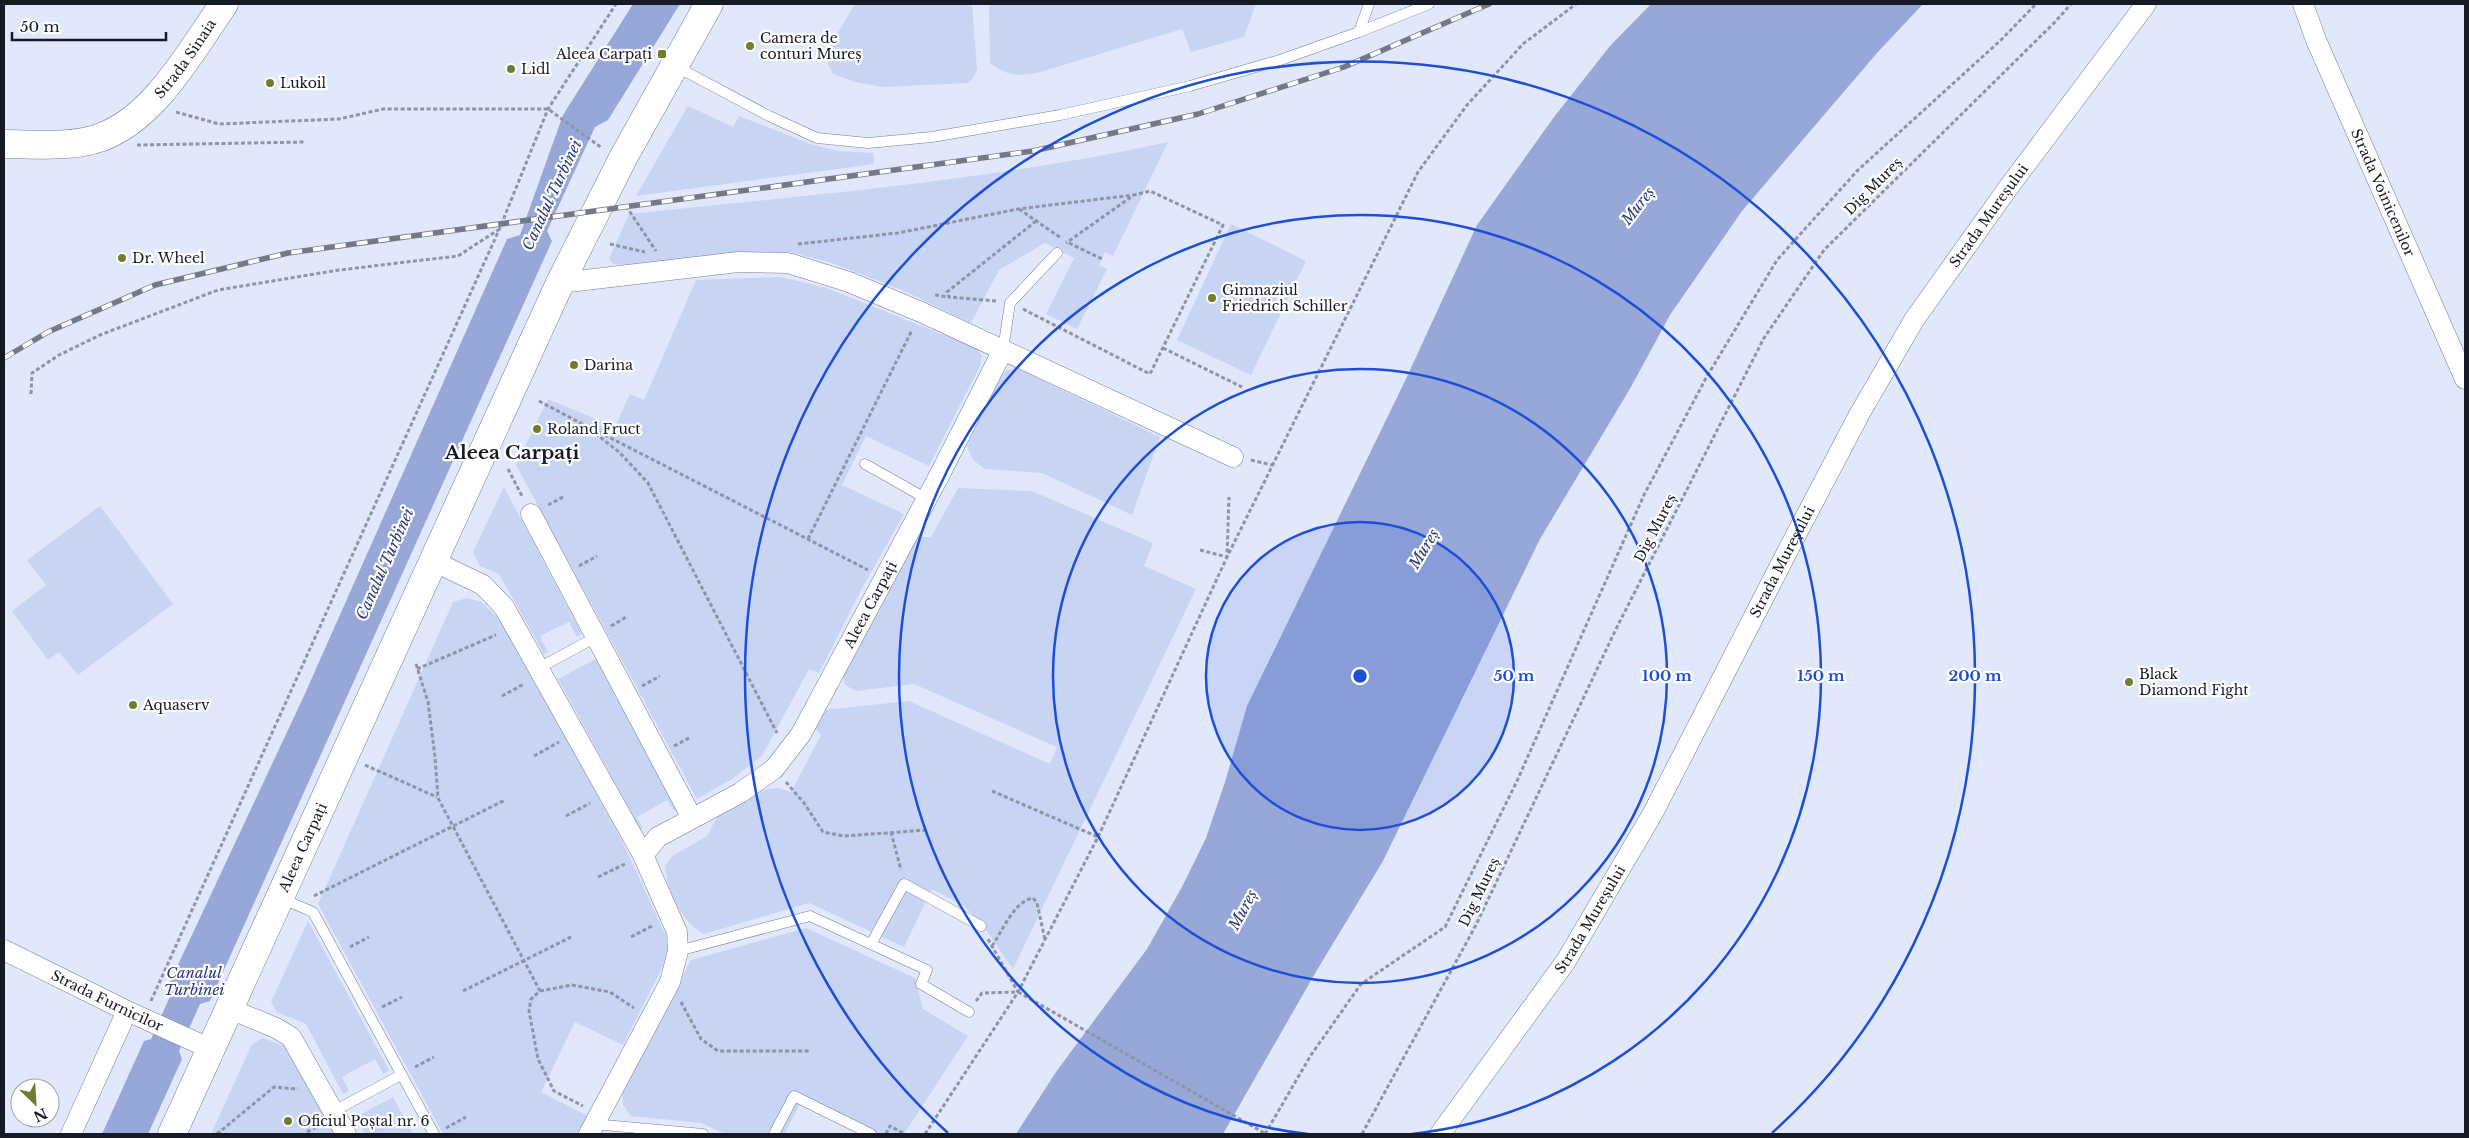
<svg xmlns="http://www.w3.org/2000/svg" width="2469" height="1138" font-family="'Libre Baskerville',serif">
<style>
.green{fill:#c8d4f4}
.water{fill:#97a8d8}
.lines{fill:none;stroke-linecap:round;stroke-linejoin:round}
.lane-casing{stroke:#727c98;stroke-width:11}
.street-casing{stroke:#727c98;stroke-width:21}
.secondary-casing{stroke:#727c98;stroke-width:29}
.path{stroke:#8f94a4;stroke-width:3;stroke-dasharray:4 2.5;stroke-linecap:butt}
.lane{stroke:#fff;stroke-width:10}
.street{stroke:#fff;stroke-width:20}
.secondary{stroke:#fff;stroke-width:28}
.rail-casing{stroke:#737987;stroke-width:5.5}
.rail{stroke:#fff;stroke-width:4;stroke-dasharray:11;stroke-linecap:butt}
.path-bridge{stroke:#8f94a4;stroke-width:3;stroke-dasharray:4 2.5;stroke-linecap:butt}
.ring{fill:none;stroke:#1d4ed8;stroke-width:2.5}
.poi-dot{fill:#6e7e2c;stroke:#fff;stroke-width:2}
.labels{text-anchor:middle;stroke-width:4.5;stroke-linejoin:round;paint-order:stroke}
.poi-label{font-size:14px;fill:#161a25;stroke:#fff;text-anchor:start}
.street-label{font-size:14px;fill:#161a25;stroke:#fff}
.water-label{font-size:15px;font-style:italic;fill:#293a74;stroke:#fff}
.district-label{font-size:19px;font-weight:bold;fill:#161a25;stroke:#fff}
.centre{fill:#1d4ed8;stroke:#fff;stroke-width:2.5}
.ring-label{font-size:15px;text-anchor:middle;font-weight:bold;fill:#1d4ed8;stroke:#fff;stroke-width:4.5;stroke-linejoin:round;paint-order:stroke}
</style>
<rect width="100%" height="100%" fill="#e1e8fb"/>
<path class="green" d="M 855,4 L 972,4 L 977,69 L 973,78 L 968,83 L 883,87 L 855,82 L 833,74 L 824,56 Z
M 989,4 L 1256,4 L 1244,37 L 1191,52 L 1182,29 L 1037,73 C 1016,76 1007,76 990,63 Z
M 688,106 L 733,127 L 739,116 L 810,144 L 838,151 L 873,153 L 874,164 L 636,196 Z
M 1168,142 L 1113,256 L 1105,252 L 1099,265 L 1107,269 L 1077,329 L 1046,314 L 1074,258 L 1045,243 L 999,270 L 971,323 L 902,290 L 832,263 L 789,252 L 740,253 L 628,265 L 613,264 L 609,259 L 629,214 C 809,195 990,181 1168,142 Z
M 1231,224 L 1306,261 L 1251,375 L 1177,340 Z
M 780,277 L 824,287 L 977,348 L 982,356 L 980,366 L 929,466 L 866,436 L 842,485 L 904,514 L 861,590 L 819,673 L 809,669 L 762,756 L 732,779 L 697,799 L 516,465 L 548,399 L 615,427 L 630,394 L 644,400 L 696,280 Z
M 1019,369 L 1160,437 L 1132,515 L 1042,473 L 985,469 L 973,460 L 967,446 L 999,378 L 1007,370 Z
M 504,487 L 582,634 L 577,637 L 569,622 L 540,636 L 548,652 L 544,654 L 499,574 L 480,566 L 473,552 Z
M 958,488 L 1032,491 L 1153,543 L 1144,566 L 1196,589 L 1013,969 L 984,927 L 964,906 L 932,889 L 904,947 L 809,903 L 704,934 C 681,922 667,891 665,866 L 672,856 L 707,836 L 717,817 L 767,789 L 779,788 L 791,792 L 821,735 L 814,727 L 823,710 L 909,701 L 1050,764 L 1057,747 L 914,684 L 856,691 L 845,685 L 843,674 L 917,537 L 931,537 Z
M 100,506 L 173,604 L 78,675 L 59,652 L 48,660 L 12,611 L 46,585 L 27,560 Z
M 467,598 L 481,602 L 503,622 L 622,841 L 666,936 L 669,954 L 623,1045 L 575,1022 L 541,1092 L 588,1116 L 579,1134 L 443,1134 L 318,904 L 453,602 Z
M 596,659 L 676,809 L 674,811 L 667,800 L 637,817 L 643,828 L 641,830 L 558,679 Z
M 308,921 L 389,1070 L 383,1074 L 375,1059 L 342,1077 L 349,1091 L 343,1094 L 306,1024 L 277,1012 L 271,1002 Z
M 806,928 L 915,978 L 923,1009 L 968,1036 L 904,1134 L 879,1134 L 804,1095 L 785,1134 L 725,1134 L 701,1123 L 631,1116 L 623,1105 L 622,1093 L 691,960 Z
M 263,1038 L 284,1046 L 293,1056 L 335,1134 L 211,1134 L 252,1044 Z
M 393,1097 L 413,1134 L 365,1134 L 356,1117 Z"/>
<path class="water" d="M 633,4 L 680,4 L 608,120 L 595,127 L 547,231 L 552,241 L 210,1001 L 200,1004 L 179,1051 L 182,1059 L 148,1134 L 102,1134 L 144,1041 L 151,1039 L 172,992 L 169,984 L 303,698 L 507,239 L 520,235 L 563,115 Z
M 1651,4 L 1923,4 L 1877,53 L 1742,211 L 1670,315 L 1631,387 L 1540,539 L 1383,861 L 1317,970 L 1223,1134 L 1016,1134 L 1056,1072 L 1147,949 L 1183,885 L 1206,838 L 1225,782 L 1247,706 L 1404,383 L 1477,225 L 1554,117 L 1610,46 Z"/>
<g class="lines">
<g class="lane-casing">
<path id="lane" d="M 1359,32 L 1369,4
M 677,67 L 769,116 L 817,138 L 868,143 L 932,137 L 1060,115 L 1190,86 L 1280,60 L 1359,32 L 1429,4
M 1003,350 L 1010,303 L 1057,253
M 865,464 L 927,499
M 539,668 L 596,637
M 280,898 L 313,912 L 434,1134
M 871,944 L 904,884 L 981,926
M 678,951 L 810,916 L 927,970 L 921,984 L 969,1012
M 334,1111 L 401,1075
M 593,1124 L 703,1134
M 774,1134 L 794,1096 L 871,1134"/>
</g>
<g class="street-casing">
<g id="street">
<path id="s1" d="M 2303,4 L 2316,40 L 2465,379"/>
<path d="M 560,283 L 738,262 L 788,263 L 849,282 L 921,312 L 1233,457"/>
<path d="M 531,514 L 692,818"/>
<path d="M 433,561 L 483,585 L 504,607 L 643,855 L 677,932 L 678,951 L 670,982 L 589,1134"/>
<path id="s2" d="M 643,855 L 658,837 L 740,793 L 774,769 L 801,734 L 939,476 L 1003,350"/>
<path id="s3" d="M 4,950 L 127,1011 L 211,1049"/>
<path d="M 230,1009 L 276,1028 L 291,1037 L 346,1134"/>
<path d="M 71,1134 L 127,1011"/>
<path id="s4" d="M 1440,1134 L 1566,961 L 1653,813 L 1786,554 L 1860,413 L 1914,320 L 2008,188 L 2146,4"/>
</g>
</g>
<g class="secondary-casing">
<g id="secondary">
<path id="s5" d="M 4,144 C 34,144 70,148 99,138 C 155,119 191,50 224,4"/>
<path id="s6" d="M 172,1134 L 560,283 L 623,158 L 709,4"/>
</g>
</g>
<path class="path" d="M 176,112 L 219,124 L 339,119 L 383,109 L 548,109 L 602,148
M 137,145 L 305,142
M 626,206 L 656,251
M 1019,209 L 1061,238
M 1069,243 L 1104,260
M 610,244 L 645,252
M 798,244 L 898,233 L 1018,209 L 1133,195
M 935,295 L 949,297
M 996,301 L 949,297 L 947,292 L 1036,221
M 1023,309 L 1150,374 L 1223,225 L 1150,191 L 1134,195 L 1066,243
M 1163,348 L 1242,387
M 31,394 L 32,373 L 59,355 L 100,335 L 218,290 L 339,270 L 458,256 L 498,230
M 539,401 L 586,426 L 619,452 L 648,483 L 777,733
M 593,429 L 868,570
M 1251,460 L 1272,465
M 508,469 L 522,496
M 548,505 L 565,496
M 808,539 L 912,330
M 1200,550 L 1227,557 L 1229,497
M 579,566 L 597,556
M 611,626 L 628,616
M 416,664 L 428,702 L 435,757 L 438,798 L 540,991 L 531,999 L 529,1011 L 538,1059 L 554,1091 L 583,1106
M 417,669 L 496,635
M 642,686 L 660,676
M 502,696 L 524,684
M 674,746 L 691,737
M 534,756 L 559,742
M 365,765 L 437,797
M 786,782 L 804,803 L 823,832 L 844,836 L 928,830
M 992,791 L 1098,837
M 566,816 L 590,803
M 891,832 L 901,870
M 598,877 L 625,864
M 314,896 L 505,800
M 631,937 L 654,925
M 988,939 L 1018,992
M 992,946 C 1002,932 1014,901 1033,898 L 1037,903 L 1045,940
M 350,947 L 369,937
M 463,991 L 571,937
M 540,991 L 572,985 L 610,992 L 634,1008
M 151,1001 L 499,230 L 548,109 L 616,4
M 976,1001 L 982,993 L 1018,992
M 681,1002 L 701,1039 L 718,1051 L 811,1051
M 382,1007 L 402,997
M 415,1067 L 434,1057
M 446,1128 L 466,1117
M 307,1132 L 318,1126
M 217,1134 L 274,1087 L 298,1089
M 886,1134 L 890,1126 L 905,1134
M 925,1134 L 1018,992 L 1098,837 L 1227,557 L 1418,172 L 1467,105 L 1523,44 L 1576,4
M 1265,1134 L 1311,1055 L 1361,984 L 1445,927 L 1517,781 L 1644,495 L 1706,378 L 1777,260 L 1858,170 L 2002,39 L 2036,4
M 1362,1134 L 1476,925 L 1616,629 L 1764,338 L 1824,250 L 2056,21 L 2071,4"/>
<use href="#lane" class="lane"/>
<use href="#street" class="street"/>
<use href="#secondary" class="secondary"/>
<g class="rail-casing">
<path id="rail" d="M 4,358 L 48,332 L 155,285 L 288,253 L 1033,151 L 1198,114 L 1344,67 L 1489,4"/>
</g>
<use href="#rail" class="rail"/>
<path class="path-bridge" d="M 1018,992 L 1266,1134"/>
</g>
<circle cx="1360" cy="676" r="154" fill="#1d4ed8" fill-opacity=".12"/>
<g class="ring">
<circle cx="1360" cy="676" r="154"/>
<circle cx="1360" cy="676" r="307"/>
<path d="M1308 1134A461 461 0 1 1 1412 1134"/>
<path d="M948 1133A615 615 0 1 1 1772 1133"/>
</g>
<g class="poi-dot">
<circle cx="750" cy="46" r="5"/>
<rect x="657" y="49" width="10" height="10" rx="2.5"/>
<circle cx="511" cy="69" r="5"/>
<circle cx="270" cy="83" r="5"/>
<circle cx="122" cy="258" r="5"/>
<circle cx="1212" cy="298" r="5"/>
<circle cx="574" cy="365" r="5"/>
<circle cx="537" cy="429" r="5"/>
<circle cx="2129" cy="682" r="5"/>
<circle cx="133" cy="705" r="5"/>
<circle cx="288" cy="1121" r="5"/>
</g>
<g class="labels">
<g class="poi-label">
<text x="760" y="43">Camera de<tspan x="760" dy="16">conturi Mureș</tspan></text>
<text x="652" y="59" text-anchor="end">Aleea Carpați</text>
<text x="521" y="74">Lidl</text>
<text x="280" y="88">Lukoil</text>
<text x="132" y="263">Dr. Wheel</text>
<text x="1222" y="295">Gimnaziul<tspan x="1222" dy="16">Friedrich Schiller</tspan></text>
<text x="584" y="370">Darina</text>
<text x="547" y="434">Roland Fruct</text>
<text x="2139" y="679">Black<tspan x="2139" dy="16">Diamond Fight</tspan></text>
<text x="143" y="710">Aquaserv</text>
<text x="298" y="1126">Oficiul Poștal nr. 6</text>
</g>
<g class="street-label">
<text dy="5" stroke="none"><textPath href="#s5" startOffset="215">Strada Sinaia</textPath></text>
<text transform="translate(1873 186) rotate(-45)" y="5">Dig Mureș</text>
<text dy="5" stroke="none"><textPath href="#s1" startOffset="205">Strada Voinicenilor</textPath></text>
<text dy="5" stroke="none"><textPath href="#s4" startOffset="1072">Strada Mureșului</textPath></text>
<text transform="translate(1655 528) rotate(-63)" y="5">Dig Mureș</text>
<text dy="5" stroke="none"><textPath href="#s4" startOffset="668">Strada Mureșului</textPath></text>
<text dy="5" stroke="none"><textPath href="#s2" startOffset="349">Aleea Carpați</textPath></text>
<text dy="5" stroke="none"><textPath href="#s6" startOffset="315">Aleea Carpați</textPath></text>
<text transform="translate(1479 892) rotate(-64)" y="5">Dig Mureș</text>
<text dy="5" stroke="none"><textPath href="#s4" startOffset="262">Strada Mureșului</textPath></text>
<text dy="5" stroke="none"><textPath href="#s3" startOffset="115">Strada Furnicilor</textPath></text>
</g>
<g class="water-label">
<text transform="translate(552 195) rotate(-65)" y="5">Canalul Turbinei</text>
<text transform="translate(1638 206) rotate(-52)" y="5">Mureș</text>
<text transform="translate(1424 549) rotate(-59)" y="5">Mureș</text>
<text transform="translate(385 564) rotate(-66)" y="5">Canalul Turbinei</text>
<text transform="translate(1243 910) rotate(-62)" y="5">Mureș</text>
<text x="194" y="978">Canalul<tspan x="194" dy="17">Turbinei</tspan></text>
</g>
<g class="district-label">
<text x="512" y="459">Aleea Carpați</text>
</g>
</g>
<circle cx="1360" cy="676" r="8" class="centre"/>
<g class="ring-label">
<text x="1514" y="681">50 m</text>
<text x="1667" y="681">100 m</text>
<text x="1821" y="681">150 m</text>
<text x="1975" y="681">200 m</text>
</g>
<rect width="2469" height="1138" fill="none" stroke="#161a25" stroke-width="10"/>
<g transform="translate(35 1103) rotate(155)"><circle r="24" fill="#ffffff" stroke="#a2a3a8"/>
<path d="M0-4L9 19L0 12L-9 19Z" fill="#6e7e2c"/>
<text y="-8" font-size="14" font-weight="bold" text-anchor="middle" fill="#161a25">N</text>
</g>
<path d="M12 32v8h154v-8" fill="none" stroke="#161a25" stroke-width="2.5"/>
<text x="20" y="32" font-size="15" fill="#161a25" stroke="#ffffff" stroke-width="4" paint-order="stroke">50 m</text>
</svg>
